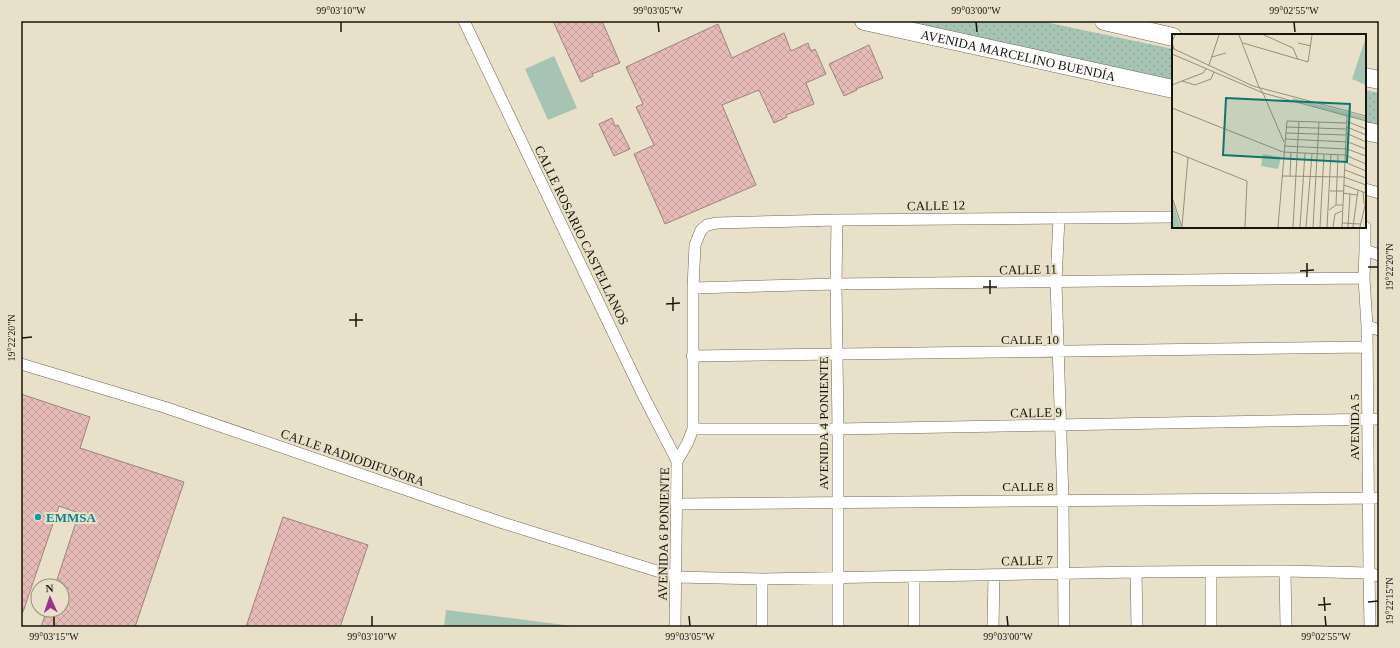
<svg xmlns="http://www.w3.org/2000/svg" width="1400" height="648" font-family="Georgia,serif">
<style>
.green{fill:#a5c4b3}
.park{fill:url(#park-dots)}
.building{fill:url(#building-cross-hatch);stroke:#9c8381}
.lines{fill:none;stroke-linecap:round;stroke-linejoin:round}
.street-casing{stroke:#6f6854;stroke-width:12}
.primary-casing{stroke:#6f6854;stroke-width:19}
.street{stroke:#fff;stroke-width:11}
.primary{stroke:#fff;stroke-width:18}
.ticks{fill:none;stroke:#18150d;stroke-width:1.5}
.culture-dot{fill:#0f9aa8;stroke:#e8e0c9;stroke-width:1.5}
.labels{text-anchor:middle;stroke-width:4;stroke-linejoin:round;paint-order:stroke}
.street-label{font-size:13px;fill:#18150d;stroke:#e8e0c9}
.culture-label{font-size:13px;font-weight:bold;fill:#0d838f;stroke:#e8e0c9;text-anchor:start}
.inset-road{fill:none;stroke:#958f7e;stroke-width:1}
.view{fill:#0f766e;fill-opacity:0.15;stroke:#0f766e;stroke-width:2}
.inset-edge{fill:none;stroke:#18150d;stroke-width:2}
.neatline{fill:none;stroke:#18150d;stroke-width:1.5}
.ticks-label{font-size:10px;text-anchor:middle;fill:#18150d}
</style>
<defs>
<pattern id="park-dots" width="8" height="8" patternUnits="userSpaceOnUse"><rect width="8" height="8" fill="#a5c4b3"/><path d="M2 2h.1M6 6h.1" fill="none" stroke="#8da899" stroke-width="1.8" stroke-linecap="round"/></pattern>
<pattern id="building-cross-hatch" width="8" height="8" patternUnits="userSpaceOnUse"><rect width="8" height="8" fill="#e5bab7"/><path d="M0 0l8 8M0 8l8-8" fill="none" stroke="#c49f9c"/></pattern>
</defs>
<rect width="100%" height="100%" fill="#e8e0c9"/>
<path class="green" d="M 554,56 L 577,108 L 548,120 L 525,69 Z
M 446,610 L 580,627 L 444,627 Z"/>
<path class="park" d="M 885,21 L 1040,21 L 1173,49 L 1173,84 Z
M 1365,90 L 1379,93 L 1379,129 L 1365,126 Z"/>
<path class="building" d="M 553,21 L 602,21 L 620,63 L 592,74 L 593,76 L 581,82 Z
M 718,24 L 732,58 L 784,33 L 791,51 L 808,43 L 811,51 L 815,49 L 826,74 L 806,83 L 814,104 L 786,115 L 787,117 L 774,123 L 759,90 L 722,105 L 756,185 L 665,224 L 634,154 L 654,145 L 636,107 L 643,104 L 626,67 Z
M 869,45 L 883,78 L 856,89 L 857,90 L 844,96 L 829,64 Z
M 612,118 L 615,126 L 618,125 L 630,149 L 614,156 L 599,124 Z
M 21,394 L 90,417 L 80,448 L 184,482 L 135,627 L 41,627 L 47,610 L 62,610 L 62,586 L 55,586 L 79,513 L 59,506 L 23,612 L 21,612 Z
M 283,517 L 368,545 L 340,627 L 246,627 Z"/>
<g class="lines">
<g class="street-casing">
<path id="street" d="M 464,21 L 641,391 L 677,461
M 1365,189 L 1379,193
M 1059,218 L 1056,282 L 1063,500 L 1064,627
M 837,220 L 836,284 L 838,429 L 838,627
M 1365,227 L 1365,250 L 1364,278 L 1367,326 L 1369,573 L 1370,627
M 1365,250 L 1379,255
M 693,288 L 836,284 L 1364,278
M 1367,326 L 1379,330
M 692,356 L 1367,347
M 21,364 L 167,408 L 503,523 L 676,577 L 762,579 L 1136,572 L 1285,571 L 1369,573 L 1379,576
M 693,429 L 838,429 L 1379,419
M 677,504 L 1379,498
M 1285,571 L 1286,627
M 1136,572 L 1137,627
M 1211,572 L 1211,627
M 675,627 L 677,461 L 687,444 L 693,429 L 693,288 L 695,245 L 701,230 L 707,225 L 717,223 L 837,220 L 1173,217
M 762,627 L 762,579
M 914,627 L 914,577
M 993,627 L 994,575"/>
</g>
<g class="primary-casing">
<g id="primary">
<path id="s1" d="M 864,21 L 1173,89"/>
<path d="M 1104,21 L 1173,37"/>
<path d="M 1365,77 L 1379,80"/>
<path d="M 1365,131 L 1379,134"/>
</g>
</g>
<use href="#street" class="street"/>
<use href="#primary" class="primary"/>
</g>
<path class="ticks" d="M 341,22 L 341,32M 658,22 L 659,32M 976,22 L 977,32M 1294,22 L 1295,32M 1307,263 L 1307,277M 1368,267 L 1378,267M 1300,271 L 1314,270M 990,280 L 990,294M 983,287 L 997,287M 673,297 L 673,311M 666,304 L 680,303M 356,313 L 356,327M 349,320 L 363,320M 22,338 L 32,337M 1324,597 L 1325,611M 1368,602 L 1378,601M 1318,605 L 1331,604M 54,616 L 54,626M 372,616 L 372,626M 689,616 L 690,626M 1007,616 L 1008,626M 1325,616 L 1326,626"/>
<circle class="culture-dot" cx="38" cy="517" r="4"/>
<g class="labels">
<g class="street-label">
<text dy="5" stroke="none"><textPath href="#s1" startOffset="158">AVENIDA MARCELINO BUENDÍA</textPath></text>
<text transform="translate(936 205) rotate(-1)" y="5">CALLE 12</text>
<text transform="translate(582 235) rotate(64)" y="5">CALLE ROSARIO CASTELLANOS</text>
<text transform="translate(1028 269) rotate(-1)" y="5">CALLE 11</text>
<text x="1030" y="344">CALLE 10</text>
<text transform="translate(1036 412) rotate(-1)" y="5">CALLE 9</text>
<text transform="translate(823 423) rotate(-90)" y="5">AVENIDA 4 PONIENTE</text>
<text transform="translate(1354 427) rotate(-90)" y="5">AVENIDA 5</text>
<text transform="translate(353 457) rotate(19)" y="5">CALLE RADIODIFUSORA</text>
<text x="1028" y="491">CALLE 8</text>
<text transform="translate(663 534) rotate(-89)" y="5">AVENIDA 6 PONIENTE</text>
<text transform="translate(1027 560) rotate(-1)" y="5">CALLE 7</text>
</g>
<g class="culture-label">
<text x="46" y="522">EMMSA</text>
</g>
</g>
<g transform="translate(1172 34)">
<rect width="194" height="194" fill="#e8e0c9"/>
<path d="M 91,120 L 109,123 L 106,135 L 89,132 ZM 0,166 L 9,193 L 0,193 Z" fill="#a5c4b3"/>
<path d="M 194,3 L 194,51 L 180,45 ZM 121,64 L 194,83 L 194,87 L 120,66 Z" fill="#a5c4b3"/>
<path class="inset-road" d="M 67,1 L 87,53M 92,1 L 121,14 L 126,26M 71,9 L 136,28 L 140,1M 126,9 L 139,12M 0,14 L 81,52 L 194,82M 2,15 L 0,8 L 3,1M 0,20 L 91,59 L 112,108M 40,23 L 54,19M 37,31 L 47,1M 10,47 L 31,39 L 34,35M 0,51 L 10,47 L 23,51 L 39,45 L 42,38M 87,53 L 91,59 L 194,87M 0,74 L 111,118 L 173,121 L 194,130M 174,87 L 194,95M 114,93 L 174,95M 175,93 L 194,101M 114,99 L 174,101M 174,99 L 194,108M 113,105 L 176,108 L 194,115M 112,112 L 175,115 L 194,122M 0,117 L 75,147 L 73,193M 173,128 L 194,137M 173,136 L 194,144M 110,142 L 172,143 L 194,151M 118,143 L 119,119M 172,151 L 194,159M 158,157 L 171,157M 191,158 L 192,170M 171,159 L 185,161M 0,163 L 10,193M 164,171 L 166,121M 157,176 L 164,171 L 171,171M 170,189 L 189,190M 10,192 L 16,123M 106,193 L 115,87 L 174,89M 121,193 L 127,87M 128,193 L 133,119M 134,193 L 140,120M 141,193 L 147,88M 148,193 L 152,120M 155,193 L 159,120M 161,193 L 163,180 L 170,177M 170,193 L 175,82M 176,193 L 178,160M 181,193 L 186,156M 188,193 L 194,167"/>
<path class="view" d="M 54,64 L 178,70 L 175,128 L 51,121 Z"/>
<rect width="194" height="194" class="inset-edge"/>
</g>
<rect width="1400" height="648" fill="none" stroke="#e8e0c9" stroke-width="44"/>
<g transform="translate(50 598) rotate(357)"><circle r="19" fill="#e8e0c9" stroke="#958f7e"/>
<path d="M0-3L7 15L0 10L-7 15Z" fill="#9e3090"/>
<text y="-6" font-size="11" font-weight="bold" text-anchor="middle" fill="#18150d">N</text>
</g>
<rect x="22" y="22" width="1356" height="604" class="neatline"/>
<g class="ticks-label">
<text x="341" y="14">99°03'10"W</text>
<text x="658" y="14">99°03'05"W</text>
<text x="976" y="14">99°03'00"W</text>
<text x="1294" y="14">99°02'55"W</text>
<text transform="translate(1389 267) rotate(-90)" y="4">19°22'20"N</text>
<text transform="translate(11 338) rotate(-90)" y="4">19°22'20"N</text>
<text transform="translate(1389 601) rotate(-90)" y="4">19°22'15"N</text>
<text x="54" y="640">99°03'15"W</text>
<text x="372" y="640">99°03'10"W</text>
<text x="690" y="640">99°03'05"W</text>
<text x="1008" y="640">99°03'00"W</text>
<text x="1326" y="640">99°02'55"W</text>
</g>
</svg>
